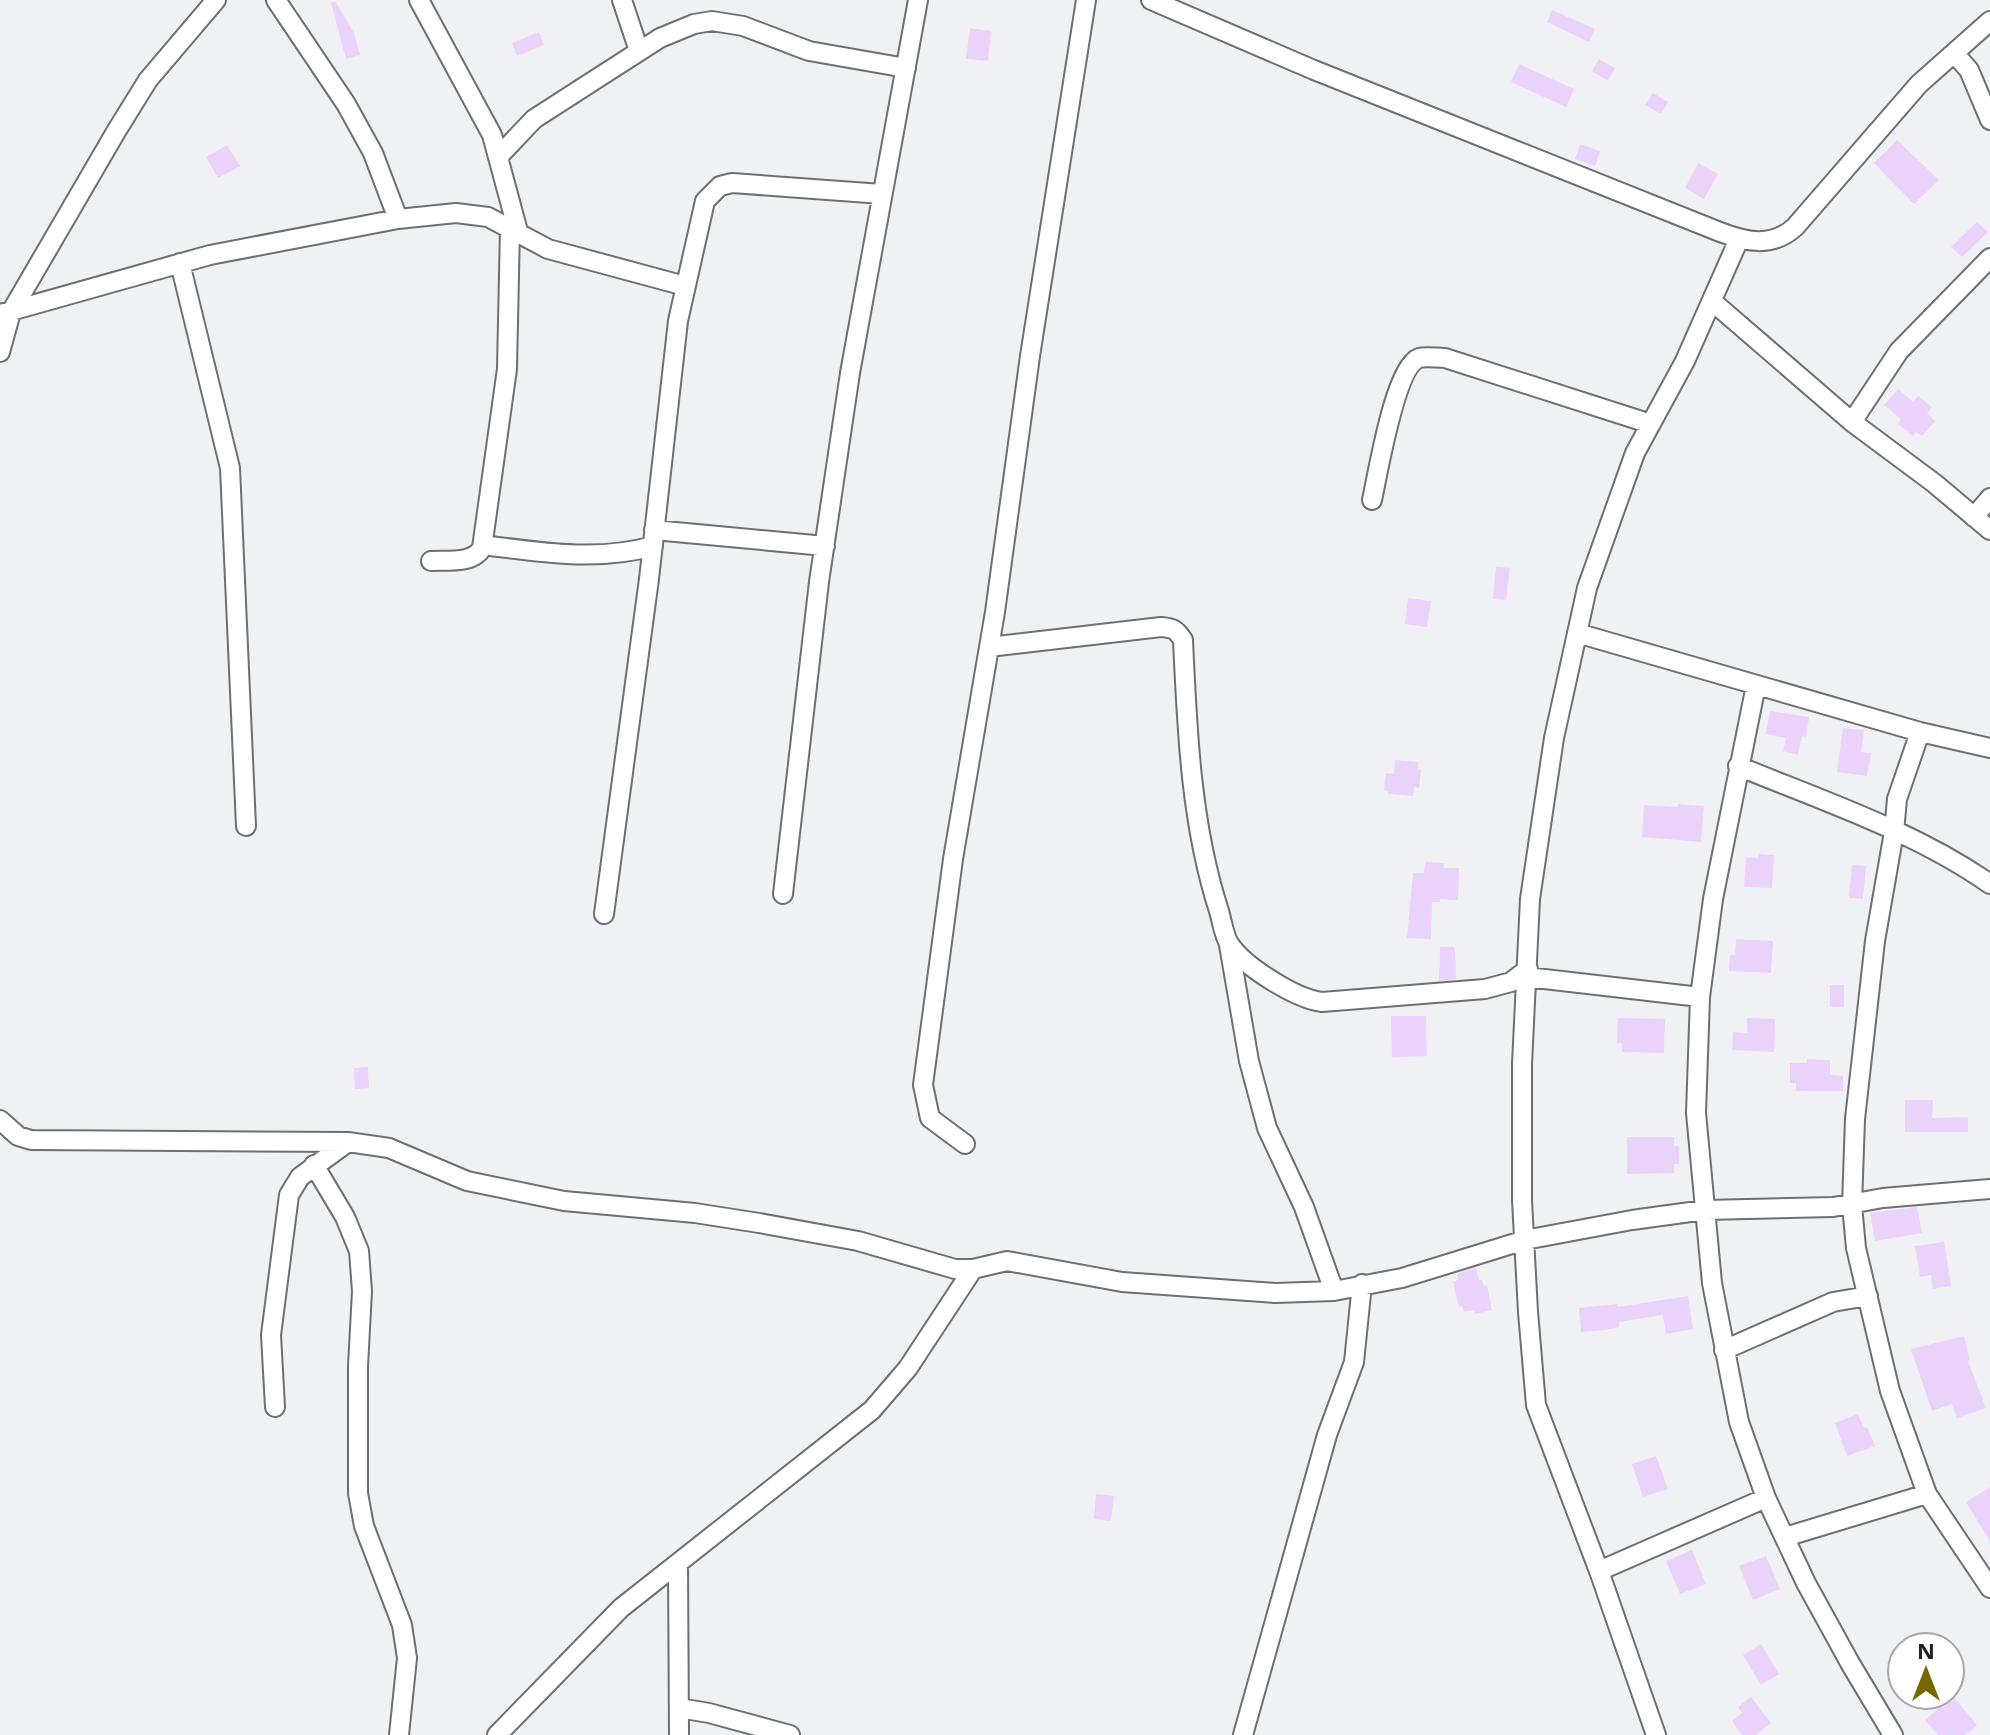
<svg xmlns="http://www.w3.org/2000/svg" width="1990" height="1735" font-family="'Open Sans',sans-serif">
<style>
.building{fill:#ebd2fb}
.lines{fill:none;stroke-linecap:round;stroke-linejoin:round}
.minor-casing{stroke:#6e6f72;stroke-width:22}
.minor{stroke:#fff;stroke-width:18}
</style>
<rect width="100%" height="100%" fill="#f0f1f5"/>
<path class="building" d="M 335,1 L 354,33 L 360,55 L 346,59 L 331,3 Z
M 1552,10 L 1595,29 L 1589,42 L 1547,22 Z
M 970,28 L 991,31 L 988,61 L 966,59 Z
M 539,32 L 544,45 L 517,56 L 512,43 Z
M 1599,59 L 1615,68 L 1608,81 L 1592,71 Z
M 1519,64 L 1574,89 L 1566,107 L 1511,82 Z
M 1653,93 L 1668,102 L 1661,114 L 1645,105 Z
M 1897,140 L 1939,180 L 1914,204 L 1874,163 Z
M 1580,144 L 1600,151 L 1595,166 L 1575,159 Z
M 227,145 L 240,166 L 218,178 L 206,157 Z
M 1698,163 L 1718,174 L 1704,199 L 1685,188 Z
M 1977,222 L 1988,232 L 1962,257 L 1951,247 Z
M 1898,389 L 1913,402 L 1918,396 L 1932,407 L 1927,413 L 1935,421 L 1922,436 L 1916,432 L 1913,436 L 1898,424 L 1901,419 L 1884,405 Z
M 1496,567 L 1510,568 L 1506,600 L 1493,599 Z
M 1408,598 L 1431,601 L 1427,627 L 1405,624 Z
M 1770,711 L 1809,717 L 1806,737 L 1802,736 L 1798,755 L 1783,751 L 1786,738 L 1766,734 Z
M 1843,728 L 1864,730 L 1861,752 L 1871,753 L 1867,776 L 1837,772 Z
M 1395,760 L 1418,762 L 1418,770 L 1421,770 L 1419,788 L 1414,787 L 1413,796 L 1388,794 L 1388,791 L 1384,790 L 1386,773 L 1394,774 Z
M 1678,804 L 1704,806 L 1701,842 L 1642,837 L 1644,805 L 1678,807 Z
M 1759,854 L 1774,855 L 1772,888 L 1744,887 L 1746,857 L 1758,858 Z
M 1425,862 L 1444,863 L 1443,868 L 1459,868 L 1458,900 L 1440,899 L 1440,902 L 1432,902 L 1431,939 L 1407,938 L 1413,873 L 1424,873 Z
M 1852,865 L 1866,866 L 1863,899 L 1849,898 Z
M 1736,939 L 1773,941 L 1771,973 L 1729,971 L 1730,955 L 1735,955 Z
M 1440,947 L 1455,947 L 1456,979 L 1439,981 Z
M 1830,985 L 1844,985 L 1844,1007 L 1830,1007 Z
M 1391,1016 L 1426,1016 L 1427,1056 L 1392,1057 Z
M 1618,1018 L 1665,1019 L 1664,1053 L 1622,1052 L 1622,1043 L 1617,1043 Z
M 1747,1018 L 1775,1019 L 1774,1052 L 1732,1050 L 1733,1032 L 1747,1033 Z
M 1807,1059 L 1830,1060 L 1830,1075 L 1843,1076 L 1843,1091 L 1796,1091 L 1796,1083 L 1790,1083 L 1790,1063 L 1807,1063 Z
M 368,1067 L 369,1088 L 355,1089 L 354,1068 Z
M 1905,1100 L 1933,1100 L 1932,1118 L 1968,1117 L 1968,1132 L 1905,1132 Z
M 1627,1137 L 1674,1137 L 1674,1146 L 1679,1146 L 1679,1164 L 1674,1164 L 1674,1173 L 1627,1174 Z
M 1917,1207 L 1922,1233 L 1875,1241 L 1870,1213 Z
M 1944,1242 L 1951,1286 L 1933,1289 L 1931,1275 L 1920,1277 L 1915,1246 Z
M 1476,1268 L 1479,1280 L 1482,1280 L 1484,1286 L 1487,1285 L 1492,1310 L 1475,1314 L 1474,1310 L 1464,1312 L 1462,1306 L 1459,1307 L 1453,1282 L 1458,1280 L 1457,1274 Z
M 1688,1296 L 1693,1329 L 1666,1334 L 1663,1315 L 1619,1322 L 1619,1327 L 1606,1330 L 1581,1332 L 1579,1308 L 1617,1304 L 1618,1307 Z
M 1964,1336 L 1970,1360 L 1968,1361 L 1986,1408 L 1957,1418 L 1952,1404 L 1932,1411 L 1911,1349 Z
M 1858,1414 L 1864,1428 L 1867,1427 L 1875,1446 L 1847,1456 L 1835,1423 Z
M 1656,1456 L 1668,1489 L 1643,1497 L 1632,1464 Z
M 1990,1487 L 1990,1541 L 1966,1502 Z
M 1096,1494 L 1114,1496 L 1111,1521 L 1094,1519 Z
M 1692,1550 L 1706,1584 L 1680,1594 L 1666,1561 Z
M 1766,1556 L 1780,1589 L 1753,1600 L 1739,1566 Z
M 1761,1644 L 1779,1674 L 1761,1685 L 1743,1655 Z
M 1950,1692 L 1977,1725 L 1965,1735 L 1938,1735 L 1925,1720 L 1938,1709 L 1934,1704 L 1944,1695 L 1950,1695 Z
M 1751,1697 L 1771,1723 L 1756,1735 L 1742,1735 L 1732,1721 L 1742,1713 L 1738,1707 Z"/>
<g class="lines">
<g class="minor-casing">
<path id="minor" d="M 276,0 L 346,104 L 373,153 L 398,219
M 419,0 L 492,135 L 519,235
M 622,0 L 639,51
M 1151,0 L 1314,70 L 1720,232 C 1746,242 1772,248 1795,227 L 1919,84 L 1990,21
M 1954,53 L 1969,70 L 1990,120
M 498,157 L 534,119 L 660,38 L 694,24 L 712,21 L 743,26 L 809,51 L 906,68
M 180,263 L 230,468 L 246,826
M 1713,302 L 1852,422 L 1934,483 L 1990,530
M 0,314 L 210,255 L 398,219 L 456,213 L 488,217 L 548,249 L 685,286
M 0,352 L 11,312 L 117,130 L 148,80 L 216,0
M 1852,422 L 1899,351 L 1990,258
M 1372,500 C 1378,473 1395,367 1419,358 C 1426,356 1437,358 1445,358 L 1651,424
M 1974,517 L 1990,498
M 654,530 L 825,546
M 483,545 C 539,552 597,562 653,546
M 431,561 C 448,560 473,564 482,548 L 507,369 L 510,228
M 1577,633 L 1920,732 L 1990,748
M 989,647 L 1161,627 C 1173,628 1176,629 1183,640 C 1187,730 1191,825 1219,911 C 1222,921 1224,937 1230,945 C 1245,967 1296,999 1322,1002 L 1485,989 L 1511,982 L 1528,969
M 1756,685 L 1713,899 L 1700,997 L 1696,1113 L 1712,1283 L 1739,1422 L 1766,1498 L 1806,1583 L 1850,1663 L 1893,1735
M 1920,732 L 1897,799 L 1894,832 L 1875,941 L 1855,1119 L 1852,1205 L 1856,1248 L 1890,1391 L 1927,1494 L 1990,1588
M 1738,766 C 1823,801 1914,831 1990,884
M 783,894 L 819,582 L 850,373 L 918,0
M 604,914 L 649,579 L 678,321 L 705,201 L 720,186 L 732,183 L 882,194
M 1229,945 L 1249,1061 L 1267,1128 L 1304,1207 L 1334,1291
M 1527,977 L 1700,997
M 0,1120 L 18,1136 L 31,1140 L 348,1142 L 389,1148 L 467,1181 L 564,1201 L 695,1213 L 759,1223 L 858,1241 L 955,1269 L 973,1269 L 1007,1261 L 1122,1282 L 1275,1293 L 1334,1291 L 1402,1278 L 1525,1240 L 1632,1220 L 1705,1210 L 1833,1207 L 1883,1198 L 1990,1189
M 965,1144 L 930,1118 L 923,1085 L 953,859 L 995,612 L 1030,356 L 1086,0
M 314,1165 L 345,1217 L 359,1251 L 362,1291 L 358,1366 L 358,1493 L 364,1526 L 402,1625 L 407,1658 L 399,1735
M 1724,1350 L 1833,1302 L 1868,1296
M 275,1407 L 271,1335 L 289,1195 L 300,1177 L 348,1142
M 1785,1537 L 1927,1494
M 678,1564 L 679,1735
M 1599,1571 L 1766,1498
M 679,1708 L 709,1713 L 790,1735
M 497,1735 L 621,1608 L 872,1410 L 908,1368 L 973,1269
M 1243,1735 L 1327,1435 L 1354,1362 L 1362,1284
M 1656,1735 L 1599,1571 L 1536,1405 L 1528,1312 L 1522,1200 L 1522,1064 L 1530,899 L 1554,738 L 1587,588 L 1635,453 L 1685,361 L 1739,239"/>
</g>
<use href="#minor" class="minor"/>
</g>
<g transform="translate(1926 1671)"><circle r="38" fill="#ffffff" stroke="#a7a7a7" stroke-width="2"/>
<path d="M0-6L14 30L0 20L-14 30Z" fill="#766800"/>
<text y="-12" font-size="22" font-weight="bold" text-anchor="middle" fill="#222224">N</text>
</g>
</svg>
